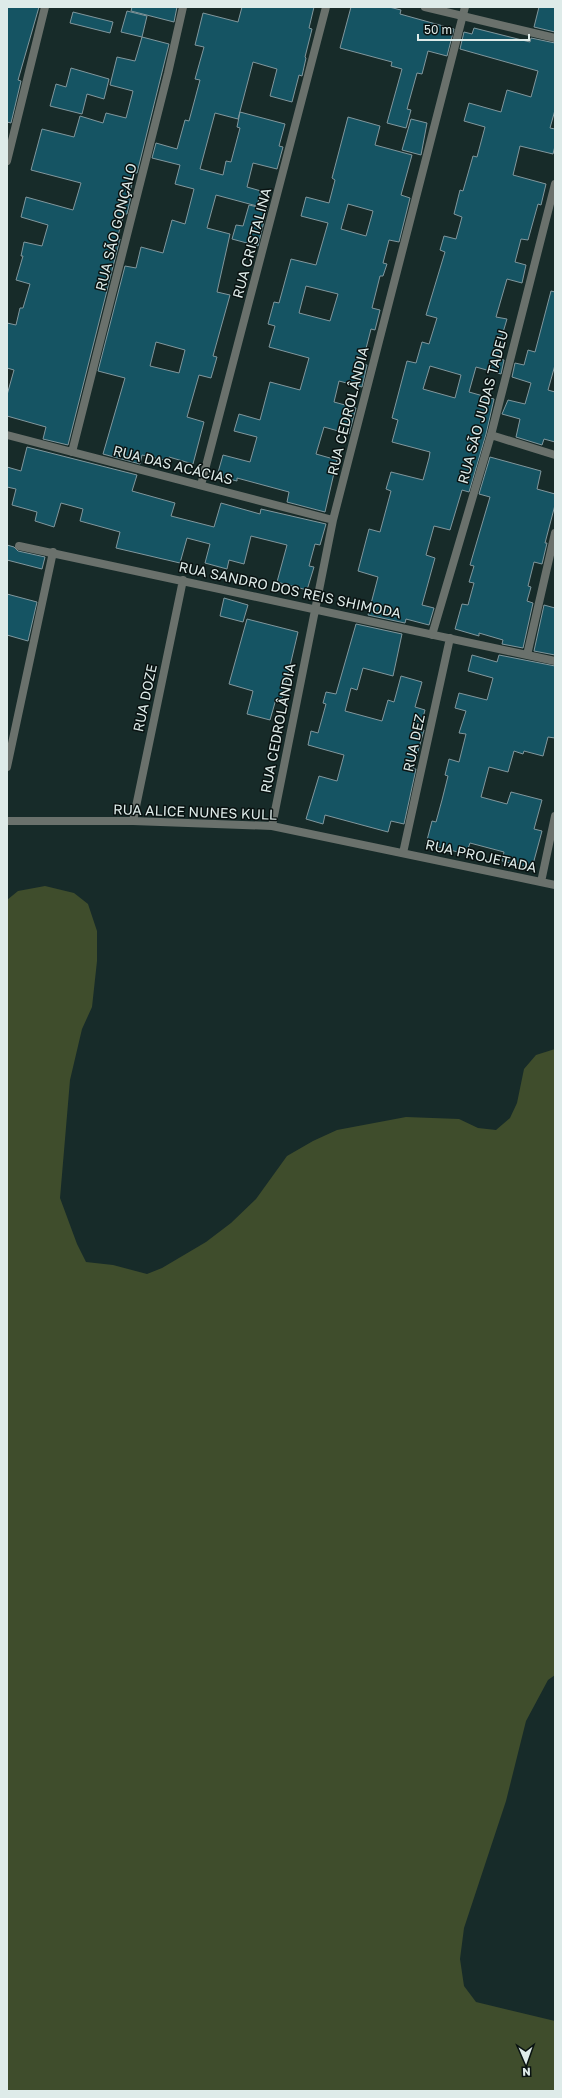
<svg xmlns="http://www.w3.org/2000/svg" width="562" height="2098" font-family="'Golos Text',sans-serif">
<style>
.green{fill:#3f4d2c}
.building{fill:#155463;stroke:#81979d;fill-rule:evenodd}
.lines{fill:none;stroke-linecap:round;stroke-linejoin:round}
.minor{stroke:#6a716c;stroke-width:8}
.tertiary{stroke:#6a716c;stroke-width:8}
.labels{text-anchor:middle;stroke-width:3;stroke-linejoin:round;paint-order:stroke}
.street-label{font-size:14px;fill:#deebe9;stroke:#091211}
</style>
<rect width="100%" height="100%" fill="#172b29"/>
<path class="green" d="M 45,886 L 74,893 L 88,904 L 97,931 L 97,961 L 92,1007 L 82,1029 L 70,1080 L 60,1198 L 77,1244 L 86,1262 L 113,1265 L 147,1274 L 162,1268 L 206,1242 L 231,1223 L 256,1199 L 287,1156 L 313,1141 L 337,1130 L 406,1117 L 459,1119 L 478,1128 L 496,1130 L 510,1118 L 517,1103 L 524,1069 L 536,1055 L 555,1049 L 555,1675 L 548,1680 L 526,1721 L 506,1801 L 464,1928 L 460,1959 L 464,1986 L 476,2002 L 555,2021 L 555,2091 L 7,2091 L 7,900 L 18,891 Z"/>
<path class="building" d="M 7,7 L 39,7 L 18,80 L 21,81 L 11,123 L 7,122 Z
M 132,7 L 177,7 L 174,22 L 131,11 Z
M 242,7 L 314,7 L 309,28 L 312,29 L 305,57 L 306,58 L 302,76 L 299,75 L 292,102 L 270,96 L 277,69 L 253,62 L 238,119 L 215,113 L 200,169 L 223,175 L 226,161 L 231,162 L 240,128 L 237,127 L 240,112 L 285,124 L 279,146 L 283,147 L 277,169 L 253,163 L 247,187 L 261,191 L 257,206 L 216,195 L 207,228 L 230,234 L 217,292 L 230,295 L 213,356 L 217,357 L 211,378 L 199,375 L 187,417 L 204,422 L 193,464 L 169,457 L 168,461 L 142,455 L 140,464 L 103,454 L 125,378 L 98,371 L 125,266 L 136,268 L 141,247 L 163,253 L 172,220 L 185,224 L 194,189 L 175,184 L 180,165 L 152,158 L 156,143 L 177,149 L 185,120 L 189,121 L 200,80 L 195,79 L 204,47 L 195,45 L 203,13 L 238,22 ZM 156,342 L 185,350 L 179,373 L 150,366 Z
M 351,7 L 389,7 L 401,10 L 400,14 L 454,29 L 447,56 L 428,51 L 422,74 L 417,73 L 407,109 L 411,110 L 406,128 L 387,123 L 402,69 L 391,66 L 392,62 L 340,48 Z
M 539,7 L 555,7 L 555,32 L 534,27 Z
M 127,11 L 147,16 L 142,37 L 121,32 Z
M 73,12 L 113,22 L 110,33 L 70,23 Z
M 474,28 L 530,42 L 531,38 L 555,43 L 555,110 L 550,128 L 555,129 L 555,146 L 553,154 L 520,146 L 513,175 L 546,184 L 541,205 L 538,204 L 528,240 L 521,239 L 515,262 L 526,265 L 522,283 L 507,279 L 496,317 L 507,319 L 501,339 L 504,340 L 499,359 L 504,360 L 501,374 L 476,367 L 469,392 L 494,399 L 486,434 L 469,492 L 462,490 L 450,530 L 434,526 L 426,555 L 435,558 L 422,605 L 434,608 L 429,625 L 406,619 L 405,623 L 368,615 L 378,577 L 358,571 L 369,529 L 380,532 L 391,491 L 386,489 L 391,472 L 423,480 L 429,458 L 430,452 L 392,442 L 398,420 L 392,418 L 407,361 L 416,363 L 422,342 L 429,344 L 437,318 L 426,315 L 445,252 L 440,250 L 444,236 L 456,239 L 462,217 L 454,214 L 460,190 L 463,191 L 473,156 L 477,157 L 485,127 L 464,121 L 469,103 L 501,112 L 507,90 L 531,97 L 538,71 L 460,49 L 464,32 L 472,34 ZM 430,366 L 461,375 L 455,398 L 423,389 Z
M 142,37 L 169,44 L 137,173 L 135,173 L 129,195 L 131,196 L 127,214 L 124,214 L 117,239 L 120,239 L 68,445 L 43,439 L 46,427 L 7,416 L 7,395 L 14,370 L 7,368 L 7,323 L 16,325 L 20,308 L 23,308 L 30,284 L 16,280 L 23,256 L 21,256 L 24,242 L 42,246 L 48,225 L 21,217 L 26,197 L 73,210 L 81,183 L 31,170 L 42,129 L 74,137 L 80,116 L 103,123 L 106,113 L 126,118 L 133,91 L 110,85 L 117,57 L 135,61 Z
M 71,68 L 109,79 L 104,99 L 87,94 L 82,114 L 50,106 L 56,84 L 66,87 Z
M 348,117 L 380,126 L 375,145 L 412,155 L 401,195 L 410,198 L 399,242 L 389,240 L 383,263 L 387,264 L 383,276 L 380,276 L 372,308 L 380,310 L 375,330 L 371,329 L 362,364 L 367,365 L 362,387 L 339,381 L 334,402 L 356,408 L 349,434 L 324,427 L 316,454 L 337,460 L 325,512 L 287,502 L 289,492 L 237,478 L 237,481 L 217,476 L 223,455 L 250,462 L 257,437 L 234,431 L 239,414 L 260,420 L 270,382 L 300,390 L 309,358 L 269,347 L 275,326 L 268,324 L 274,302 L 279,303 L 291,259 L 316,265 L 328,223 L 301,216 L 306,197 L 329,203 L 335,180 L 332,178 ZM 348,204 L 373,211 L 366,236 L 341,229 ZM 306,286 L 338,294 L 330,321 L 299,313 Z
M 411,119 L 427,123 L 421,155 L 402,150 Z
M 249,205 L 267,209 L 258,246 L 232,239 L 236,225 L 243,226 Z
M 551,291 L 555,292 L 555,365 L 548,390 L 555,392 L 555,442 L 544,439 L 542,445 L 516,437 L 520,419 L 502,414 L 508,400 L 525,404 L 531,383 L 512,377 L 515,363 L 524,365 L 528,350 L 535,352 Z
M 27,447 L 137,475 L 132,491 L 175,503 L 171,516 L 214,527 L 221,503 L 260,514 L 261,509 L 326,524 L 320,545 L 315,544 L 309,566 L 314,567 L 307,590 L 277,582 L 287,545 L 251,536 L 244,564 L 229,560 L 227,569 L 205,563 L 210,544 L 187,538 L 180,563 L 116,548 L 120,532 L 80,521 L 83,509 L 61,503 L 54,527 L 35,521 L 37,512 L 12,505 L 16,489 L 7,487 L 7,467 L 21,471 Z
M 490,457 L 541,471 L 537,489 L 555,494 L 555,505 L 545,543 L 547,543 L 542,564 L 534,562 L 528,586 L 531,587 L 527,601 L 533,603 L 523,648 L 502,644 L 503,640 L 479,633 L 479,636 L 455,629 L 462,604 L 468,605 L 474,583 L 469,582 L 474,566 L 470,565 L 490,497 L 479,494 Z
M 7,545 L 14,547 L 18,551 L 45,557 L 42,569 L 7,560 Z
M 7,594 L 37,602 L 28,641 L 7,635 Z
M 224,598 L 248,605 L 243,622 L 220,616 Z
M 544,605 L 555,608 L 555,655 L 534,651 Z
M 247,619 L 298,632 L 282,700 L 276,699 L 270,720 L 247,714 L 253,691 L 229,684 Z
M 356,624 L 402,634 L 393,676 L 363,668 L 357,690 L 351,688 L 345,711 L 382,721 L 388,700 L 394,702 L 401,676 L 422,682 L 415,707 L 425,710 L 420,729 L 424,730 L 413,769 L 416,769 L 404,824 L 391,821 L 388,832 L 325,815 L 323,824 L 306,819 L 319,776 L 337,781 L 344,755 L 308,745 L 311,731 L 318,733 L 326,704 L 323,703 L 326,692 L 336,694 Z
M 472,655 L 497,662 L 499,655 L 555,666 L 555,738 L 548,737 L 543,756 L 524,751 L 523,754 L 514,751 L 508,772 L 489,767 L 481,797 L 507,804 L 511,792 L 542,800 L 534,829 L 542,831 L 532,868 L 502,861 L 504,852 L 470,843 L 466,854 L 426,844 L 432,821 L 436,822 L 442,800 L 448,776 L 445,775 L 449,759 L 459,762 L 466,734 L 459,733 L 466,711 L 455,708 L 459,693 L 487,700 L 493,678 L 468,671 Z"/>
<g class="lines">
<path class="minor" d="M 7,161 L 45,7
M 7,435 L 333,520
M 491,435 L 555,455
M 72,452 L 168,73 L 183,7
M 201,485 L 326,7
M 19,546 L 555,661
M 432,635 L 491,435 L 555,184
M 527,655 L 555,533
M 7,767 L 53,552
M 7,821 L 133,821 L 272,826 L 555,885
M 133,821 L 183,580
M 272,826 L 333,520 L 465,7
M 403,853 L 450,638
M 541,882 L 555,816"/>
<path class="tertiary" d="M 425,7 L 555,38"/>
</g>
<g class="labels">
<g class="street-label">
<text transform="translate(116 227) rotate(-76)" y="5">RUA SÃO GONÇALO</text>
<text transform="translate(252 243) rotate(-75)" y="5">RUA CRISTALINA</text>
<text transform="translate(483 407) rotate(-75)" y="5">RUA SÃO JUDAS TADEU</text>
<text transform="translate(348 411) rotate(-76)" y="5">RUA CEDROLÂNDIA</text>
<text transform="translate(173 465) rotate(14)" y="5">RUA DAS ACÁCIAS</text>
<text transform="translate(290 590) rotate(12)" y="5">RUA SANDRO DOS REIS SHIMODA</text>
<text transform="translate(145 698) rotate(-78)" y="5">RUA DOZE</text>
<text transform="translate(278 728) rotate(-79)" y="5">RUA CEDROLÂNDIA</text>
<text transform="translate(414 743) rotate(-78)" y="5">RUA DEZ</text>
<text transform="translate(195 812) rotate(2)" y="5">RUA ALICE NUNES KULL</text>
<text transform="translate(481 856) rotate(12)" y="5">RUA PROJETADA</text>
</g>
</g>
<rect width="562" height="2098" fill="none" stroke="#deebe9" stroke-width="16"/>
<g transform="translate(526 2062) rotate(178)" stroke="#091211" stroke-width="3" paint-order="stroke">
<path d="M0-3L7 15L0 10L-7 15Z" fill="#deebe9"/>
<text y="-6" font-size="11" font-weight="bold" text-anchor="middle" fill="#deebe9">N</text>
</g>
<path d="M418 34v6h111v-6" fill="none" stroke="#deebe9" stroke-width="2"/>
<text x="424" y="34" font-size="12" fill="#deebe9" stroke="#091211" stroke-width="3" paint-order="stroke">50 m</text>
</svg>
